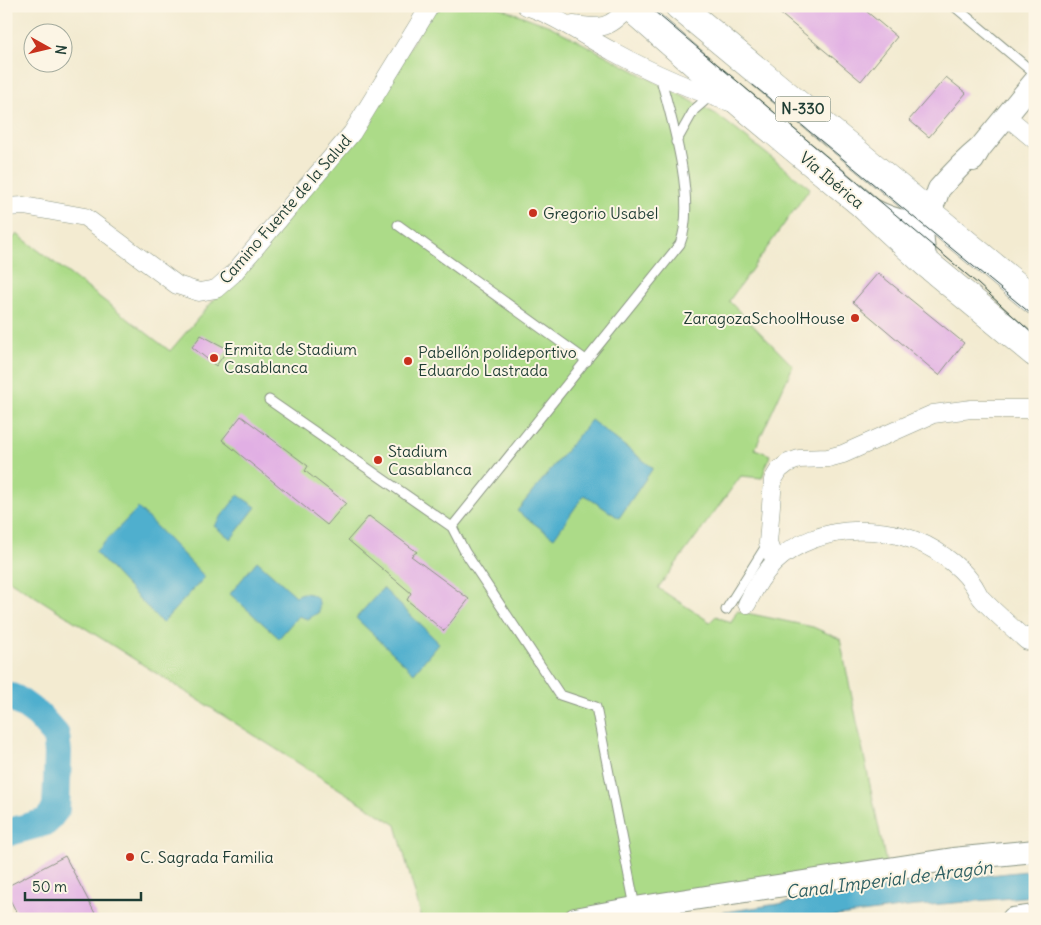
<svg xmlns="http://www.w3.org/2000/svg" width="1041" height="925" font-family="Delius,sans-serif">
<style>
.green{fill:#acdb88;stroke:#668c5e}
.water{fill:#50afce;stroke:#387681}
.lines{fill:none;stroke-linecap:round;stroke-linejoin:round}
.river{stroke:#50afce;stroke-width:28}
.building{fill:#e1afe4}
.service-casing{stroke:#899482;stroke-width:11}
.minor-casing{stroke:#899482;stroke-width:19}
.tertiary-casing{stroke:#899482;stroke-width:24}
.trunk-casing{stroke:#899482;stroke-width:29}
.service{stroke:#fff;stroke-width:9}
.minor{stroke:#fff;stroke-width:18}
.tertiary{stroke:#fff;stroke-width:22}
.trunk{stroke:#fff;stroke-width:28}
.tram{stroke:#1f3d34;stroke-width:1}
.poi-dot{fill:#c8321e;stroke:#fcf5e5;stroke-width:2}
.labels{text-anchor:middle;stroke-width:4;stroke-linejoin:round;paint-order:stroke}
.shield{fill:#fcf5e5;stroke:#617469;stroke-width:1}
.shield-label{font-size:15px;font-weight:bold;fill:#1f3d34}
.street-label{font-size:16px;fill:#1f3d34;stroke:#fcf5e5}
.poi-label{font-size:16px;fill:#1f3d34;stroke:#fcf5e5;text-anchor:start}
.water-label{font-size:18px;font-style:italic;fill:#2e5f62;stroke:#fcf5e5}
</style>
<rect width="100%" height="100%" fill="#fcf5e5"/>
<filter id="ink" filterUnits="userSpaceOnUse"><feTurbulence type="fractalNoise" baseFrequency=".02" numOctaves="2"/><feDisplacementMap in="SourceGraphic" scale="10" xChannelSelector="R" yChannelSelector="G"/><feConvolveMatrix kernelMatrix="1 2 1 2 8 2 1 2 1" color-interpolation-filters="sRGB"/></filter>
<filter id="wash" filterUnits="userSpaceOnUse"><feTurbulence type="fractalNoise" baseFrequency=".0096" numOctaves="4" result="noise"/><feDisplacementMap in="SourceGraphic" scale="20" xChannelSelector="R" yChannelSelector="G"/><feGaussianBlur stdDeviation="1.12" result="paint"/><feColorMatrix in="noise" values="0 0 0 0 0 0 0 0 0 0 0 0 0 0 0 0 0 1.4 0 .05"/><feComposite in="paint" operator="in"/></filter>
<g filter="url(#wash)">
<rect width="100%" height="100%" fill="#f3ebd1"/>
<path class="green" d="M 435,6 L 495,6 L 550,26 L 716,114 L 810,188 L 729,301 L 793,366 L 755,449 L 770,455 L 762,478 L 741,476 L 658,588 L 710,622 L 716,616 L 731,623 L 737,611 L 813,627 L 840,639 L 886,863 L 576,919 L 422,919 L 396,825 L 6,578 L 6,246 L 17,234 L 170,351 L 354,137 Z"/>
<path class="water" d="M 591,420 L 653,468 L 619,518 L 584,495 L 554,538 L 517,511 Z
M 238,495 L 256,507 L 231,539 L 214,526 Z
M 138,508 L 205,577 L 162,623 L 95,552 Z
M 257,561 L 296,596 C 302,591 309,593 316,597 L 319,602 L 319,612 L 308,619 L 298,616 L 279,638 L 230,594 Z
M 383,588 L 439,643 L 414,673 L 356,618 Z
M 1035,870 L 1035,896 L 907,907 L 816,919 L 679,919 L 910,884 Z"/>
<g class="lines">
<path class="river" d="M 6,695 L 16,699 L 38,715 L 56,735 L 58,753 L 56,809 L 46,822 L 6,833"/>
</g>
<g id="blocks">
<path class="building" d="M 771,6 L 860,6 L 897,37 L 861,81 Z
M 946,77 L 966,93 L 929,137 L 909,120 Z
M 1035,106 L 1035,117 L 1030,112 Z
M 878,273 L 964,343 L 939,375 L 853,302 Z
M 201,335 L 228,349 L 216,366 L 192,347 Z
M 241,416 L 308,466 L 305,471 L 346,503 L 327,525 L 222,440 Z
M 369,516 L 417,552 L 411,556 L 469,599 L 444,631 L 407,600 L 411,593 L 348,540 Z
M 65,856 L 98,919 L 20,919 L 6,892 L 6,887 Z"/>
</g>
</g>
<g filter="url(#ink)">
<use href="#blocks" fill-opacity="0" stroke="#899482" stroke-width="1"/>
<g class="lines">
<g class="service-casing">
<path id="service" d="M 954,6 L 1035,74
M 676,142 L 694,110 L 710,96
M 398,225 L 587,361
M 269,400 L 452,527 L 465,552 L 560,695 L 596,707 L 635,907
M 452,527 L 680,244 C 697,202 672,120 660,76
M 726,610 L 768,543"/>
</g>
<g class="minor-casing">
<path id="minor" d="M 526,6 C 557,16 583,36 612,51 C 654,74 690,90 736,104
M 573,25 C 602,29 609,29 629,7
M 1006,116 L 1035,140
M 6,207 L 24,206 L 85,217 L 177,285 L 199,292 L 216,289 L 233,274 L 352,133 L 430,6
M 775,562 L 768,543 L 773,480 L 779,470 L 788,463 L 799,459 L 828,458 L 843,454 L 933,414 L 971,409 L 1035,409
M 747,604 C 754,589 762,575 774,563 C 817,521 898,521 945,557 C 955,564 965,573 972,583 C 976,588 978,595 982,599 C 996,614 1012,627 1027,641 L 1035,632"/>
</g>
<g class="tertiary-casing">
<path id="tertiary" d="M 973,160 L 980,148 L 1035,81
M 873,210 C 896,222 920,230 935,200 C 937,196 937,193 939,189 C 952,174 964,161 980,148
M 926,212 C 920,229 923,245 926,263
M 575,919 L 635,908 L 953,859 L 1035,851
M 1013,919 L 1035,916"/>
</g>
<g class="trunk-casing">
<path id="trunk" d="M 629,6 L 744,106 L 861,203 L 926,263 L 1035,353
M 679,6 L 1035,301"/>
</g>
<use href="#service" class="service"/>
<use href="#minor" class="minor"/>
<use href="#tertiary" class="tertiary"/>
<use href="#trunk" class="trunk"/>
<path class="tram" d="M 648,6 L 978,284 L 1035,336
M 753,85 L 1035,317"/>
</g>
</g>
<g class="poi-dot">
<circle cx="533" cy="213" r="5"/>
<circle cx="855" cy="318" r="5"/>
<circle cx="214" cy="358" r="5"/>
<circle cx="408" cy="361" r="5"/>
<circle cx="378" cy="460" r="5"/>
<circle cx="130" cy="857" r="5"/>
</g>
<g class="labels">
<rect class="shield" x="775.5" y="96.5" width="55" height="25" rx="4"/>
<g class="shield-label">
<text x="803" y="114">N-330</text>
</g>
<g class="street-label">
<text transform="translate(832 180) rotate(40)" y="6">Vía Ibérica</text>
<text transform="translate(285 209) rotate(-49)" y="6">Camino Fuente de la Salud</text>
</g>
<g class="poi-label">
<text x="543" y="219">Gregorio Usabel</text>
<text x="845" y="324" text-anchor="end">ZaragozaSchoolHouse</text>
<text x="224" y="355">Ermita de Stadium<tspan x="224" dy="18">Casablanca</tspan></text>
<text x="418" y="358">Pabellón polideportivo<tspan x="418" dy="18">Eduardo Lastrada</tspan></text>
<text x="388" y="457">Stadium<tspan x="388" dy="18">Casablanca</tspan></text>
<text x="140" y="863">C. Sagrada Familia</text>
</g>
<g class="water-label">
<text transform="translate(889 880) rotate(-7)" y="6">Canal Imperial de Aragón</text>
</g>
</g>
<rect width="1041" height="925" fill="none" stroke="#fcf5e5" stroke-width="25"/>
<g transform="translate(48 48) rotate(98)"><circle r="24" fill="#fcf5e5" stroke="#a4ab9e"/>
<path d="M0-4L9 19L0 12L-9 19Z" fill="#c8321e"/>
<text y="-8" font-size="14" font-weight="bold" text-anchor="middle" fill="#1f3d34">N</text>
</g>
<path d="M25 892v8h116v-8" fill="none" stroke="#1f3d34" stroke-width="2.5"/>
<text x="32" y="892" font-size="15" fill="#1f3d34" stroke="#fcf5e5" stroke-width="4" paint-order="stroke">50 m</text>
</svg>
